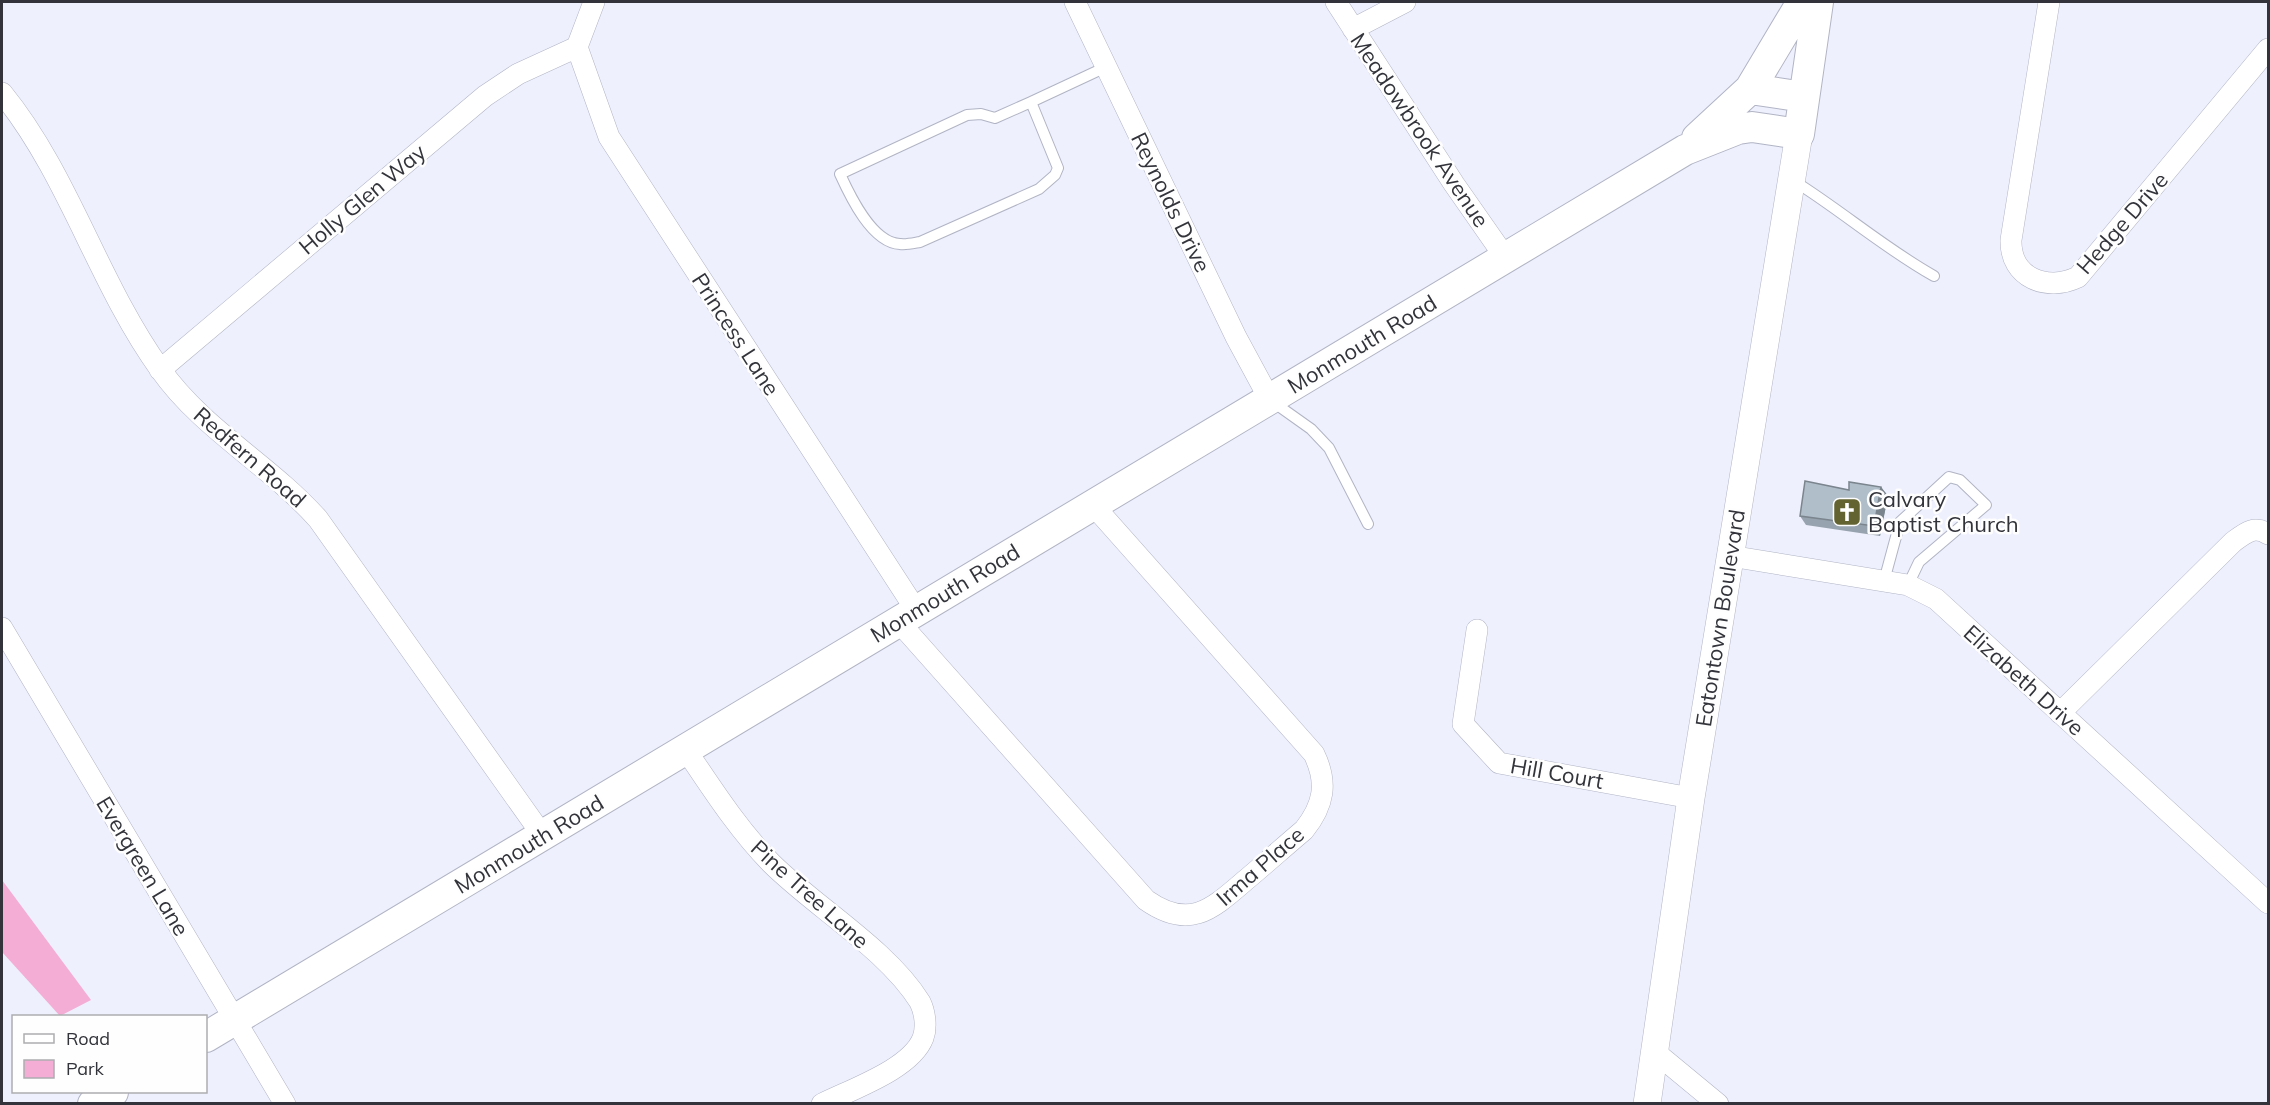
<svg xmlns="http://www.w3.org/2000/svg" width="2270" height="1105" font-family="Mulish,sans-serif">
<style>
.green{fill:#f4add5}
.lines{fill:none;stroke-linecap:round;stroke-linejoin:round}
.service-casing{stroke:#b1b4c4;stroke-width:12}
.minor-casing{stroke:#b1b4c4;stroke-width:22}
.tertiary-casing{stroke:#b1b4c4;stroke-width:28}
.secondary-casing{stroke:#b1b4c4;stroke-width:32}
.service{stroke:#fff;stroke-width:10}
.minor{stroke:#fff;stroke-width:21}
.tertiary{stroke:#fff;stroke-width:27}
.secondary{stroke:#fff;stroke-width:30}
.wall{fill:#97a3ae}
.shaded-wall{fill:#7b858d}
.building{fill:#b0beca;stroke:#7b858d;stroke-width:1.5}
.labels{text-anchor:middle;stroke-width:5;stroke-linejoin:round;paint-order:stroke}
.street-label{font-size:22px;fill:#33343b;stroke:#fefefe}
.poi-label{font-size:22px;fill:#33343b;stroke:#fefefe;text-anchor:start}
</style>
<rect width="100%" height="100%" fill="#eef0fe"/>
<path class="green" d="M 2,880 L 91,1000 L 60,1016 L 2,952 Z"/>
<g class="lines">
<g class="service-casing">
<path id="service" d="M 1031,102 L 995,118 L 981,114 L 967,115 L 840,174 C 850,196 872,243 900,244 C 906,245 914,243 920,242 L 1039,189 L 1055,175 L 1058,168 L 1031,102 L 1106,67
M 1794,181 C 1842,211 1884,248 1934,276
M 1273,402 L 1311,429 L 1329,448 L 1368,524
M 1884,581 L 1900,522 L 1949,477 L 1960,480 L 1986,505 L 1919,562 L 1908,585"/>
</g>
<g class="minor-casing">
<path id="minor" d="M 1075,2 L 1236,337 L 1270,400
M 1336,2 L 1454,184 L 1505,257
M 2049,2 L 2011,240 C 2010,278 2047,292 2078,277 L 2268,49
M 1353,29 L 1405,2
M 577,47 L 609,137 L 916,610
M 577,47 L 594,2
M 2,93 C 69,175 98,283 160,369 C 202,429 270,465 318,519 L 543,836
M 160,370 L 485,96 L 518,74 L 577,47
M 1730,556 L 1908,585 L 1936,599 L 2268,903
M 898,621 L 1146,900 C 1190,931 1212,909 1247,879 C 1266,863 1285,846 1304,830 C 1324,805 1328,783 1314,754 L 1093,505
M 2,628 L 285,1104
M 1477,630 L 1463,724 L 1499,763 L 1691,798
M 2060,713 L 2233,542 C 2245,533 2254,525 2268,534
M 686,750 C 713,790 738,829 771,863 C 815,907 887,949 920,1002 C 925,1012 927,1027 923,1038 C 911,1069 852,1089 822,1104
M 1655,1052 L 1718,1104"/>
</g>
<g class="tertiary-casing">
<path id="tertiary" d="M 1647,1104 L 1691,798 L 1799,134"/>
</g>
<g class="secondary-casing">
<path id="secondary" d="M 1750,89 L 1804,97
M 1697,138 L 1750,89 L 1802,2
M 206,1037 L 1685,150 L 1738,129 L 1752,127 L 1799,134 L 1818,2
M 93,1104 L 113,1092"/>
</g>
<use href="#service" class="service"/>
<use href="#minor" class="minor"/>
<use href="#tertiary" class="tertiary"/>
<use href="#secondary" class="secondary"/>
</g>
<path class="wall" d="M 1881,487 L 1888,496 L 1880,536 L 1806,525 L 1800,516 L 1849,490 Z"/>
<path class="shaded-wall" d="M 1881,487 L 1888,496 L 1880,536 L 1874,526 Z"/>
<path class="building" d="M 1805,481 L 1849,490 L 1849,482 L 1881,487 L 1874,526 L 1800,516 Z"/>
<defs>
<g id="church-square" transform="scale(1.5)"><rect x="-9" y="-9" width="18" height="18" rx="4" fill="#626330" stroke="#fefefe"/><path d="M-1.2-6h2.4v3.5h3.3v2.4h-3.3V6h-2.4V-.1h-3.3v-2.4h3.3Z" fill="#fff"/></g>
</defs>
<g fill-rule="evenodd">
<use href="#church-square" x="1847" y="512"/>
</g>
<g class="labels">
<g class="street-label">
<text transform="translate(1420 130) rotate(56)" y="8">Meadowbrook Avenue</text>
<text transform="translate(362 199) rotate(-40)" y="8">Holly Glen Way</text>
<text transform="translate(1171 202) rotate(64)" y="8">Reynolds Drive</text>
<text transform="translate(2122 223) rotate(-49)" y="8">Hedge Drive</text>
<text transform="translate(736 334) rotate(57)" y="8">Princess Lane</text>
<text transform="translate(1362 344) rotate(-31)" y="8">Monmouth Road</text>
<text transform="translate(250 457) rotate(41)" y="8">Redfern Road</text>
<text transform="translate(945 593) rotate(-31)" y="8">Monmouth Road</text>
<text transform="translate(1720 618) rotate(-81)" y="8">Eatontown Boulevard</text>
<text transform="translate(2024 680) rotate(42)" y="8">Elizabeth Drive</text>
<text transform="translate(1557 773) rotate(10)" y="8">Hill Court</text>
<text transform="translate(529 844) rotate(-31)" y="8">Monmouth Road</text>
<text transform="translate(143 866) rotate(59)" y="8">Evergreen Lane</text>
<text transform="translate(1260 866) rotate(-41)" y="8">Irma Place</text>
<text transform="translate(810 894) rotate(42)" y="8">Pine Tree Lane</text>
</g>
<g class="poi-label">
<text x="1868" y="507">Calvary<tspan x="1868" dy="25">Baptist Church</tspan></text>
</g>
</g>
<rect width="2270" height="1105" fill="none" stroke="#33343b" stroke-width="6"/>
<rect x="12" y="1015" width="195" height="78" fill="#fefefe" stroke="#adadb0" stroke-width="1.5"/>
<rect x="24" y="1034" width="30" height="9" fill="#ffffff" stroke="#adadb0" stroke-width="1.5"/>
<text x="66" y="1045" font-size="18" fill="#33343b">Road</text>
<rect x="24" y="1060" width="30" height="18" fill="#f4add5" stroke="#adadb0" stroke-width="1.5"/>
<text x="66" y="1075" font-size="18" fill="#33343b">Park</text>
</svg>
